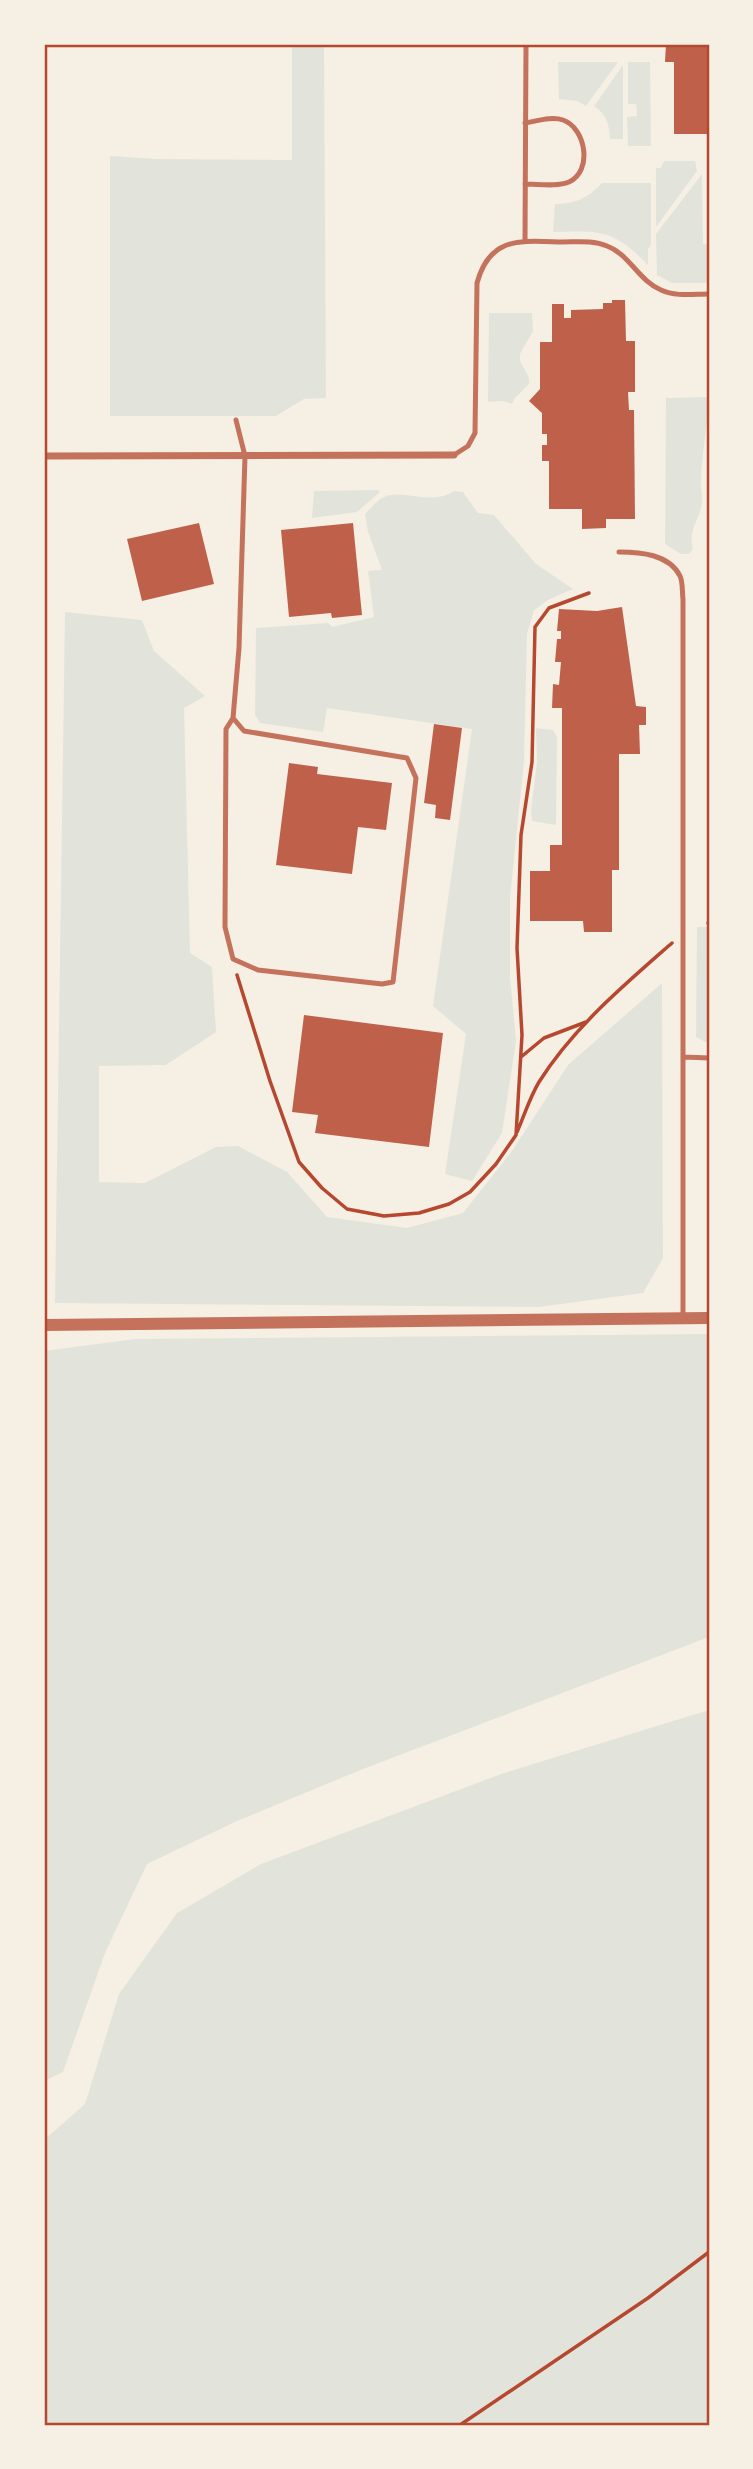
<svg xmlns="http://www.w3.org/2000/svg" width="753" height="2469" font-family="Quicksand,sans-serif">
<style>
.green{fill:#e2e4dc}
.building{fill:#bf614a}
.lines{fill:none;stroke-linecap:round;stroke-linejoin:round}
.path{stroke:#b5482f;stroke-width:3.5}
.service{stroke:#c5725c;stroke-width:5}
.minor{stroke:#c5725c;stroke-width:7}
.tertiary{stroke:#c5725c;stroke-width:12}
.neatline{fill:none;stroke:#b5482f;stroke-width:2.5}
</style>
<rect width="100%" height="100%" fill="#f6efe4"/>
<path class="green" d="M 292,44 L 324,44 L 326,398 L 304,399 L 276,416 L 110,416 L 110,156 L 157,159 L 292,160 Z
M 558,62 L 618,62 L 586,106 L 577,101 L 559,99 Z
M 628,62 L 650,62 L 651,146 L 628,146 L 627,117 L 637,116 L 636,104 L 628,104 Z
M 623,65 L 623,139 L 610,139 C 609,123 607,115 594,106 Z
M 664,161 L 695,161 L 697,171 L 656,227 L 656,168 L 661,168 Z
M 702,174 L 703,244 L 709,244 L 709,281 L 705,283 L 672,283 L 657,275 L 656,234 Z
M 602,183 L 651,183 L 651,245 L 648,249 L 648,265 C 613,229 601,231 553,232 L 555,204 C 575,204 588,198 602,183 Z
M 489,313 L 532,313 L 533,331 L 520,354 L 520,361 L 529,378 L 529,384 L 514,399 L 512,404 L 503,401 L 488,402 Z
M 708,397 C 708,425 702,452 701,480 C 700,487 703,495 702,502 C 701,518 687,530 693,549 L 689,554 L 681,554 L 665,544 L 666,398 Z
M 378,490 L 380,492 L 357,512 L 312,518 L 314,491 Z
M 454,491 L 463,492 L 478,513 L 494,515 L 536,564 L 573,589 L 548,600 L 534,610 L 527,634 L 524,761 L 510,898 L 510,977 L 516,1041 L 502,1133 L 472,1181 L 445,1174 L 466,1034 L 433,1006 L 472,729 L 327,708 L 323,732 L 260,723 L 255,715 L 256,628 L 328,623 L 332,627 L 374,617 L 368,571 L 382,570 L 368,532 L 365,514 C 370,509 376,502 382,498 C 402,487 429,507 454,491 Z
M 65,612 L 142,620 L 154,651 L 205,696 L 184,708 L 190,953 L 212,967 L 216,1032 L 166,1065 L 99,1066 L 99,1182 L 145,1183 L 216,1147 L 238,1146 L 287,1172 L 327,1217 L 407,1228 L 463,1213 L 512,1151 L 568,1065 L 662,983 L 663,1258 L 643,1293 L 539,1307 L 55,1303 Z
M 536,728 L 553,730 L 557,737 L 556,825 L 532,821 L 531,810 L 537,763 Z
M 697,927 L 709,927 L 709,1044 L 696,1037 Z
M 709,1334 L 709,1637 L 363,1769 L 237,1821 L 147,1864 L 105,1953 L 63,2072 L 44,2081 L 44,1351 L 135,1339 Z
M 709,1710 L 709,2425 L 44,2425 L 44,2140 L 85,2104 L 119,1994 L 177,1913 L 261,1864 L 504,1773 Z"/>
<path class="building" d="M 666,44 L 709,44 L 709,134 L 674,134 L 674,62 L 665,62 Z
M 612,300 L 625,300 L 626,341 L 635,341 L 635,392 L 628,392 L 629,410 L 634,410 L 635,519 L 606,519 L 606,528 L 582,529 L 582,509 L 549,509 L 549,461 L 542,461 L 542,445 L 547,445 L 547,434 L 542,434 L 542,413 L 529,401 L 540,389 L 540,342 L 552,342 L 552,304 L 564,304 L 564,318 L 571,318 L 571,310 L 603,309 L 603,303 L 612,303 Z
M 199,523 L 214,584 L 142,601 L 127,539 Z
M 353,523 L 362,615 L 332,618 L 331,613 L 289,617 L 281,530 Z
M 622,607 L 636,706 L 646,707 L 646,725 L 639,725 L 640,754 L 619,754 L 619,870 L 612,870 L 612,932 L 584,932 L 583,921 L 530,921 L 530,871 L 550,871 L 550,845 L 562,845 L 562,708 L 552,708 L 553,684 L 559,685 L 561,662 L 555,662 L 557,639 L 561,639 L 561,631 L 557,631 L 559,609 L 597,611 Z
M 434,724 L 462,728 L 450,820 L 435,818 L 436,805 L 424,803 Z
M 289,763 L 318,767 L 317,774 L 392,783 L 386,830 L 358,827 L 352,874 L 276,865 Z
M 304,1015 L 443,1033 L 429,1147 L 315,1133 L 318,1115 L 292,1112 Z"/>
<g class="lines">
<path class="path" d="M 708,923 L 709,923
M 237,975 L 270,1081 L 299,1162 L 322,1188 L 347,1209 L 384,1216 L 419,1213 L 449,1204 L 470,1192 L 496,1164 L 516,1135 L 522,1035 L 517,948 L 521,835 L 532,762 L 535,627 L 549,608 L 589,593
M 521,1057 L 544,1038 L 586,1022
M 517,1132 C 524,1116 530,1097 539,1082 C 573,1028 624,985 672,943
M 460,2425 L 648,2298 L 709,2252"/>
<path class="service" d="M 525,123 C 537,121 552,116 563,120 C 586,128 593,171 569,182 C 556,187 539,184 525,184
M 525,241 L 526,44
M 454,455 L 468,446 L 475,433 L 477,283 C 490,235 522,241 563,242 C 577,242 593,240 607,246 C 629,254 639,281 661,290 C 676,297 693,294 709,294
M 619,552 C 640,552 669,554 680,576 C 683,582 682,592 683,599 L 683,1319
M 233,718 L 244,731 L 407,758 L 416,778 L 393,982 L 382,984 L 258,970 L 233,959 L 225,927 L 226,729 L 233,718 L 239,648 L 245,456 L 236,420
M 684,1057 L 709,1058"/>
<path class="minor" d="M 44,456 L 454,455"/>
<path class="tertiary" d="M 44,1325 L 709,1318"/>
</g>
<rect width="753" height="2469" fill="none" stroke="#f6efe4" stroke-width="91"/>
<rect x="46" y="46" width="662" height="2378" class="neatline"/>
</svg>
